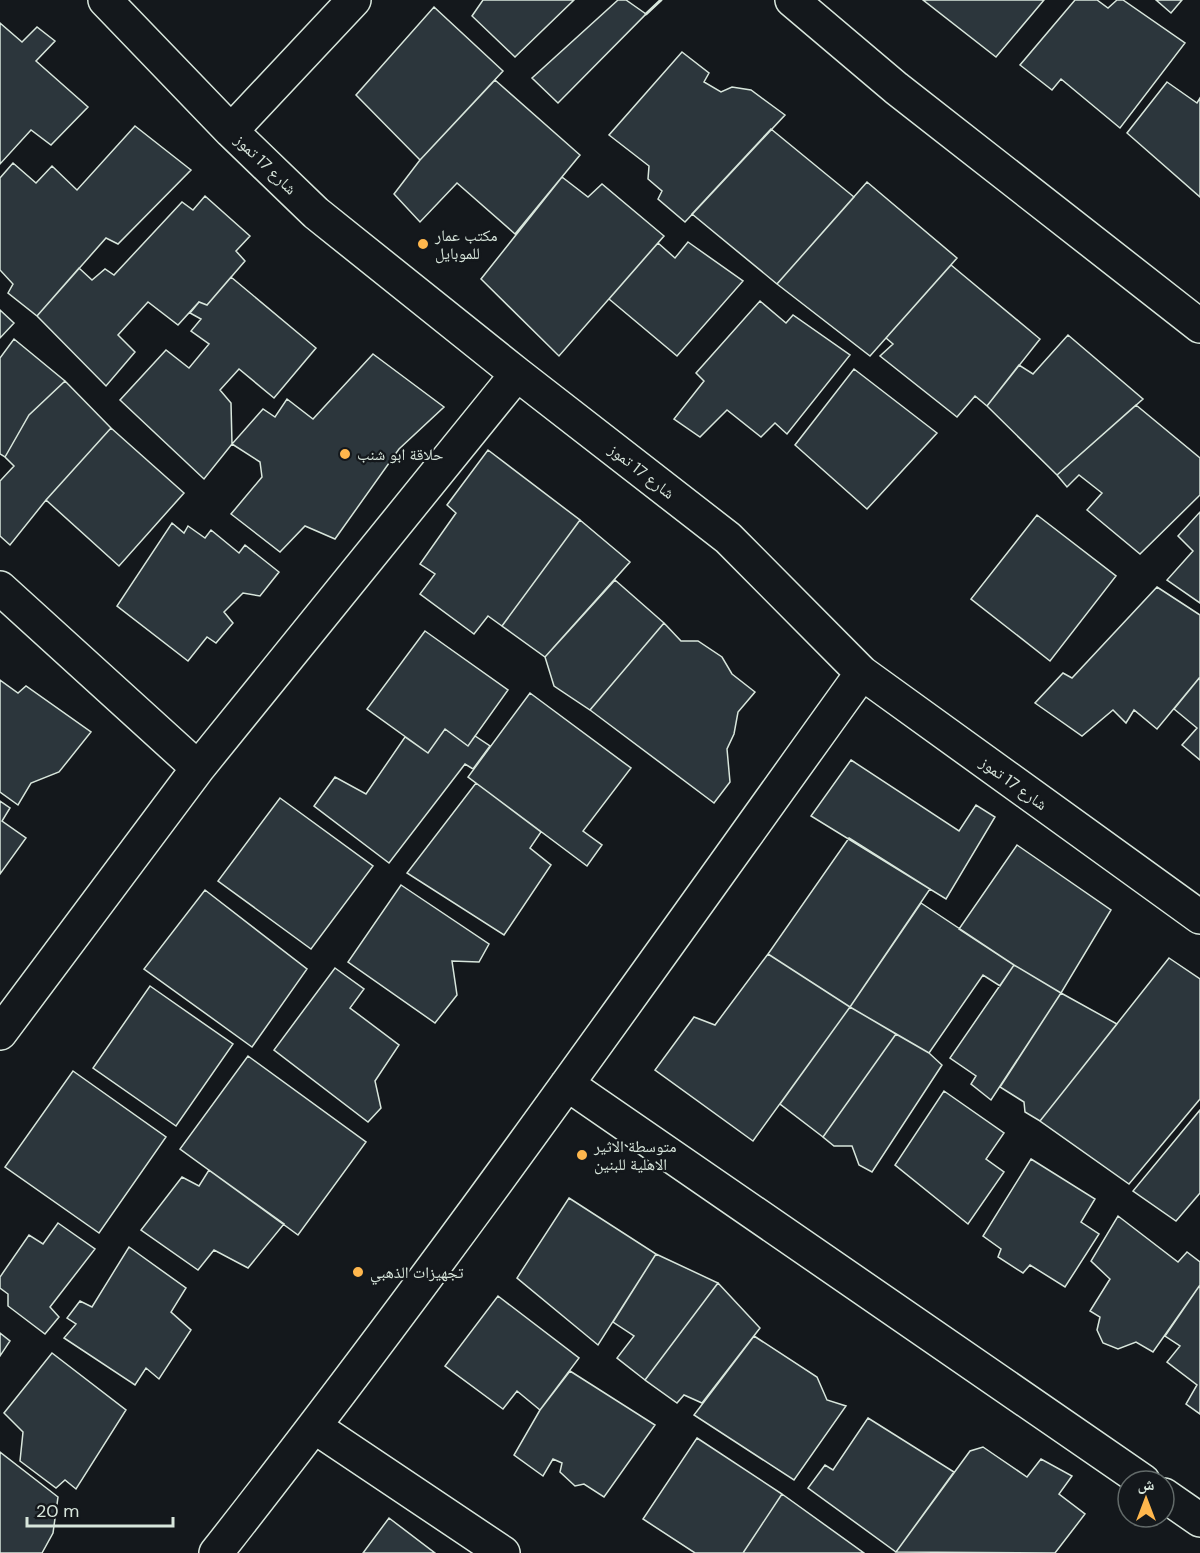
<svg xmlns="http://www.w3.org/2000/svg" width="1200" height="1553" font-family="'DM Sans','Noto Naskh Arabic',sans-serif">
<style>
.building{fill:#2c363c;stroke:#d8e6dc;stroke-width:1.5}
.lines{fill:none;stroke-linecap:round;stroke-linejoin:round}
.minor-casing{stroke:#d8e6dc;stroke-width:36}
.minor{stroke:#14181c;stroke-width:33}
.wall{stroke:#d8e6dc;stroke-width:3}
.poi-dot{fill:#ffb74d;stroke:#14181c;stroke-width:2}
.labels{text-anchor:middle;stroke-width:4.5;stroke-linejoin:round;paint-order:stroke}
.street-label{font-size:16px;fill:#d8e6dc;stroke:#14181c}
.poi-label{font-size:16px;fill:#d8e6dc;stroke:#14181c;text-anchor:start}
</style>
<rect width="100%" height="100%" fill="#14181c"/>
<path class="building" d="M 483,0 L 574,0 L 515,57 L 472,16 Z
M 618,0 L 626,0 L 646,14 L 558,103 L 532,78 Z
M 923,0 L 1044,0 L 996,57 Z
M 1075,0 L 1097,0 L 1108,8 L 1117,0 L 1123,0 L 1185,43 L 1120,128 L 1061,79 L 1052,90 L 1020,65 Z
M 1156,0 L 1182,0 L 1171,13 Z
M 434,7 L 503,71 L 420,160 L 356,95 Z
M 0,23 L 22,42 L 37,27 L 55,41 L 36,61 L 88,107 L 51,145 L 31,130 L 0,164 Z
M 682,52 L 709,73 L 704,82 L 721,92 L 732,87 L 751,90 L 785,115 L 685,222 L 658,199 L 662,191 L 648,179 L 649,166 L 609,135 Z
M 495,80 L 580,155 L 515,234 L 457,183 L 420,222 L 394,194 L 420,160 Z
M 1167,82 L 1197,103 L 1200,98 L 1200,197 L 1127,133 Z
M 135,126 L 191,170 L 118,244 L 106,238 L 37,316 L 8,293 L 13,284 L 0,270 L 0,178 L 13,163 L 36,183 L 52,166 L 77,190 Z
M 771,129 L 854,197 L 777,284 L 692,214 Z
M 562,177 L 588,197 L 602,184 L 664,236 L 559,356 L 481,279 Z
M 867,182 L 957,258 L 870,356 L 777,284 Z
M 205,196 L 250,236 L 236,251 L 245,261 L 207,305 L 199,302 L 178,325 L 148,302 L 118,335 L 135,352 L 106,386 L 37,316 L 79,268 L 92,280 L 105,269 L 114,275 L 182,202 L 193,210 Z
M 688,242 L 743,281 L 677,356 L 609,299 L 658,243 L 675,258 Z
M 951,265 L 1040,339 L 987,406 L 975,396 L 957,417 L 880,356 L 893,344 L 886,338 Z
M 231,277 L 316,348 L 274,398 L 239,369 L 220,390 L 231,403 L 232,444 L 204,479 L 120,400 L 166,350 L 189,368 L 209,344 L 191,331 L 201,319 L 190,313 L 199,302 L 207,305 Z
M 760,301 L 786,323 L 793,315 L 850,355 L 787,434 L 775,423 L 761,437 L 727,410 L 700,437 L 674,419 L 704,381 L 696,373 Z
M 0,310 L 14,323 L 0,338 Z
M 1068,335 L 1143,399 L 1057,475 L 987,406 L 1019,365 L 1033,374 Z
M 14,339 L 65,381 L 29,415 L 5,457 L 0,454 L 0,358 Z
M 373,354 L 444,407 L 399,449 L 335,539 L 305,526 L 280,552 L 231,514 L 262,477 L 260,462 L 232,444 L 263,409 L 275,417 L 287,399 L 313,419 Z
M 854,369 L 937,433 L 867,509 L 795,445 Z
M 65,381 L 111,428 L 46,500 L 10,545 L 0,536 L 0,481 L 14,466 L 5,457 L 29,415 Z
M 1136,405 L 1200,458 L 1200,495 L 1140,554 L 1087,510 L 1102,493 L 1079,475 L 1067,487 L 1057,475 Z
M 111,428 L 184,493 L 119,566 L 46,500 Z
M 488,450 L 580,520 L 502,626 L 488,616 L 474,634 L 420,594 L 435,574 L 420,564 L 456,513 L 447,505 Z
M 1200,512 L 1200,603 L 1167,580 L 1193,551 L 1178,536 Z
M 1037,515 L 1116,576 L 1050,661 L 971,599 Z
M 580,520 L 630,562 L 545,657 L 502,626 Z
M 172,523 L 184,533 L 188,526 L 205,538 L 211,530 L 239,553 L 245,545 L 279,572 L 260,596 L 243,593 L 224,612 L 233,623 L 216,643 L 207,637 L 188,661 L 117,606 Z
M 615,580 L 664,623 L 590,710 L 554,686 L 545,657 Z
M 1157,587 L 1200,615 L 1200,677 L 1157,729 L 1134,710 L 1126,723 L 1113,710 L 1082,736 L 1035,703 L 1063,673 L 1072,678 Z
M 664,623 L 681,641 L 698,641 L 722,657 L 732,674 L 755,692 L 738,712 L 734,734 L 727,749 L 730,782 L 714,803 L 590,710 Z
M 425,631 L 508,690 L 468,746 L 445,729 L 428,753 L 367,709 Z
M 1200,677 L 1200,760 L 1182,745 L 1197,728 L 1174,709 Z
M 0,680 L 18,693 L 26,686 L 91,732 L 59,772 L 31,783 L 18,805 L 0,792 Z
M 530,693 L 631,768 L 583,831 L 602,845 L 587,866 L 468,777 Z
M 445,729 L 468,746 L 475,736 L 490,746 L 473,769 L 465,764 L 389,863 L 314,806 L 335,777 L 366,794 L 405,737 L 428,753 Z
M 851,760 L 959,831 L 976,805 L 995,817 L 946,899 L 811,816 Z
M 476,783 L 541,832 L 530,848 L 551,865 L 504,935 L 407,873 Z
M 280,798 L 373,866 L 311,949 L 218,881 Z
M 0,801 L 10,808 L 2,821 L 26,838 L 0,874 Z
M 849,838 L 930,889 L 850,1007 L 768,954 Z
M 1017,845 L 1111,910 L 1061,993 L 1014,965 L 959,929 Z
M 401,885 L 489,944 L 479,962 L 452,961 L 457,995 L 435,1023 L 348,962 Z
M 205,890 L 307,969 L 252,1047 L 144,969 Z
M 921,903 L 1014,965 L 1000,986 L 983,975 L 929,1053 L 850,1007 Z
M 768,954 L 850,1007 L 753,1141 L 655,1070 L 694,1017 L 715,1025 Z
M 1169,958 L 1200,979 L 1200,1099 L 1129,1184 L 1040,1121 Z
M 1014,965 L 1061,993 L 991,1100 L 971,1084 L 976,1076 L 950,1058 Z
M 335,968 L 364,989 L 350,1008 L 399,1045 L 375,1081 L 381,1108 L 368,1122 L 274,1050 Z
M 150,986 L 233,1044 L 176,1126 L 93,1068 Z
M 1061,993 L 1117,1024 L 1040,1121 L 1025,1112 L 1024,1102 L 1000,1087 Z
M 850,1007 L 896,1034 L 823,1137 L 780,1104 Z
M 896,1034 L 929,1053 L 942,1065 L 872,1172 L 859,1165 L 852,1146 L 834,1146 L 823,1137 Z
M 248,1056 L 366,1142 L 298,1235 L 180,1149 Z
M 73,1071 L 166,1137 L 99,1233 L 5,1167 Z
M 944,1091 L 1004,1133 L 986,1159 L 1004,1172 L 968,1224 L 895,1165 Z
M 1200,1110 L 1200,1193 L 1176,1221 L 1133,1191 Z
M 1031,1159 L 1095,1199 L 1081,1222 L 1099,1234 L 1065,1287 L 1030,1265 L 1023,1273 L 998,1257 L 1001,1249 L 983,1236 Z
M 209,1170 L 284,1224 L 248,1268 L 214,1250 L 198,1270 L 141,1230 L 182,1177 L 199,1186 Z
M 569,1198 L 656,1254 L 598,1345 L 517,1278 Z
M 1118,1216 L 1178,1262 L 1187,1252 L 1200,1262 L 1200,1285 L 1153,1352 L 1136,1342 L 1118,1349 L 1103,1343 L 1097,1330 L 1100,1317 L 1090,1311 L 1110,1279 L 1091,1261 Z
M 58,1223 L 95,1249 L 50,1307 L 59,1317 L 45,1334 L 8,1306 L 8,1294 L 0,1288 L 0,1277 L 29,1235 L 43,1244 Z
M 129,1247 L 186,1288 L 171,1312 L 191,1330 L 159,1379 L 146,1368 L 135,1385 L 64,1338 L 76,1324 L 67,1318 L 80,1301 L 92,1307 Z
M 656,1254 L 718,1283 L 645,1380 L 617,1358 L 634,1336 L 613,1322 Z
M 718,1283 L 760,1328 L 702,1403 L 684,1395 L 677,1403 L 645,1380 Z
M 1200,1285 L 1200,1414 L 1186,1404 L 1197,1385 L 1167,1362 L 1180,1346 L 1165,1336 Z
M 498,1296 L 579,1358 L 540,1410 L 517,1391 L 503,1409 L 445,1366 Z
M 0,1333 L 10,1341 L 0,1356 Z
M 754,1336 L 817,1377 L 827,1400 L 846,1406 L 794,1480 L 694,1415 Z
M 52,1353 L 126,1410 L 76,1489 L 65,1480 L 56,1488 L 20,1461 L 23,1432 L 4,1413 Z
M 570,1371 L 655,1425 L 604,1497 L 584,1484 L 575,1486 L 560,1472 L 562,1463 L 553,1459 L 543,1476 L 514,1455 L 540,1410 Z
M 868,1418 L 954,1472 L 896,1552 L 808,1488 L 825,1465 L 833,1470 Z
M 697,1438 L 782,1494 L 743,1553 L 695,1553 L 643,1519 Z
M 983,1447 L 1027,1477 L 1041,1459 L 1072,1476 L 1059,1494 L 1085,1514 L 1055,1553 L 896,1552 L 970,1451 Z
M 0,1452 L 58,1497 L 53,1533 L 42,1553 L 0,1553 Z
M 782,1494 L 864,1553 L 743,1553 Z
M 389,1518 L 435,1553 L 363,1553 Z"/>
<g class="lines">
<g class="minor-casing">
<path id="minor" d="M 105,0 L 231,131 L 316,213 L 517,374 L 728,538 L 862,673 L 1200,917
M 792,0 L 896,88 L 1200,326
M 231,131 L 354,0
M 0,588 L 198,768
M 0,1033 L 198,768 L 517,374
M 567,1084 L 1143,1481
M 315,1427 L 503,1553
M 1164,1495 L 1200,1520
M 216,1553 C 441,1267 650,968 862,673"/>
</g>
<use href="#minor" class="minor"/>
<path class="wall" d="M 646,14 L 661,0"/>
</g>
<g class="poi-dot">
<circle cx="423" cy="244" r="6"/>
<circle cx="345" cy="454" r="6"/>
<circle cx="582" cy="1155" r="6"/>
<circle cx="358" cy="1272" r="6"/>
</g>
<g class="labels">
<g class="street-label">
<text transform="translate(266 164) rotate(44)" y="6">شارع 17 تموز</text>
<text transform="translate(642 471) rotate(38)" y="6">شارع 17 تموز</text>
<text transform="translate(1014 783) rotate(36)" y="6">شارع 17 تموز</text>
</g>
<g class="poi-label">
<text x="435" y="241">مكتب عمار<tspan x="435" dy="18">للموبايل</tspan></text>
<text x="357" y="460">حلاقة ابو شنب</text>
<text x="594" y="1152">متوسطة الاثير<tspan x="594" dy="18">الاهلية للبنين</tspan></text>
<text x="370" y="1278">تجهيزات الذهبي</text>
</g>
</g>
<g transform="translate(1146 1499)"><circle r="28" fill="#14181c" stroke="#626a69" stroke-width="1.5"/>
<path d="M0-4.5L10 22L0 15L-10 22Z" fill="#ffb74d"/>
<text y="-9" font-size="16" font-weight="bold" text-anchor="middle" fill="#d8e6dc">ش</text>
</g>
<path d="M27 1517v9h146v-9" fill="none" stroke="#d8e6dc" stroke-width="3"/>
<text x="36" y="1517" font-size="18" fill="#d8e6dc" stroke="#14181c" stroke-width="4.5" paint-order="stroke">20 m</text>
</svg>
